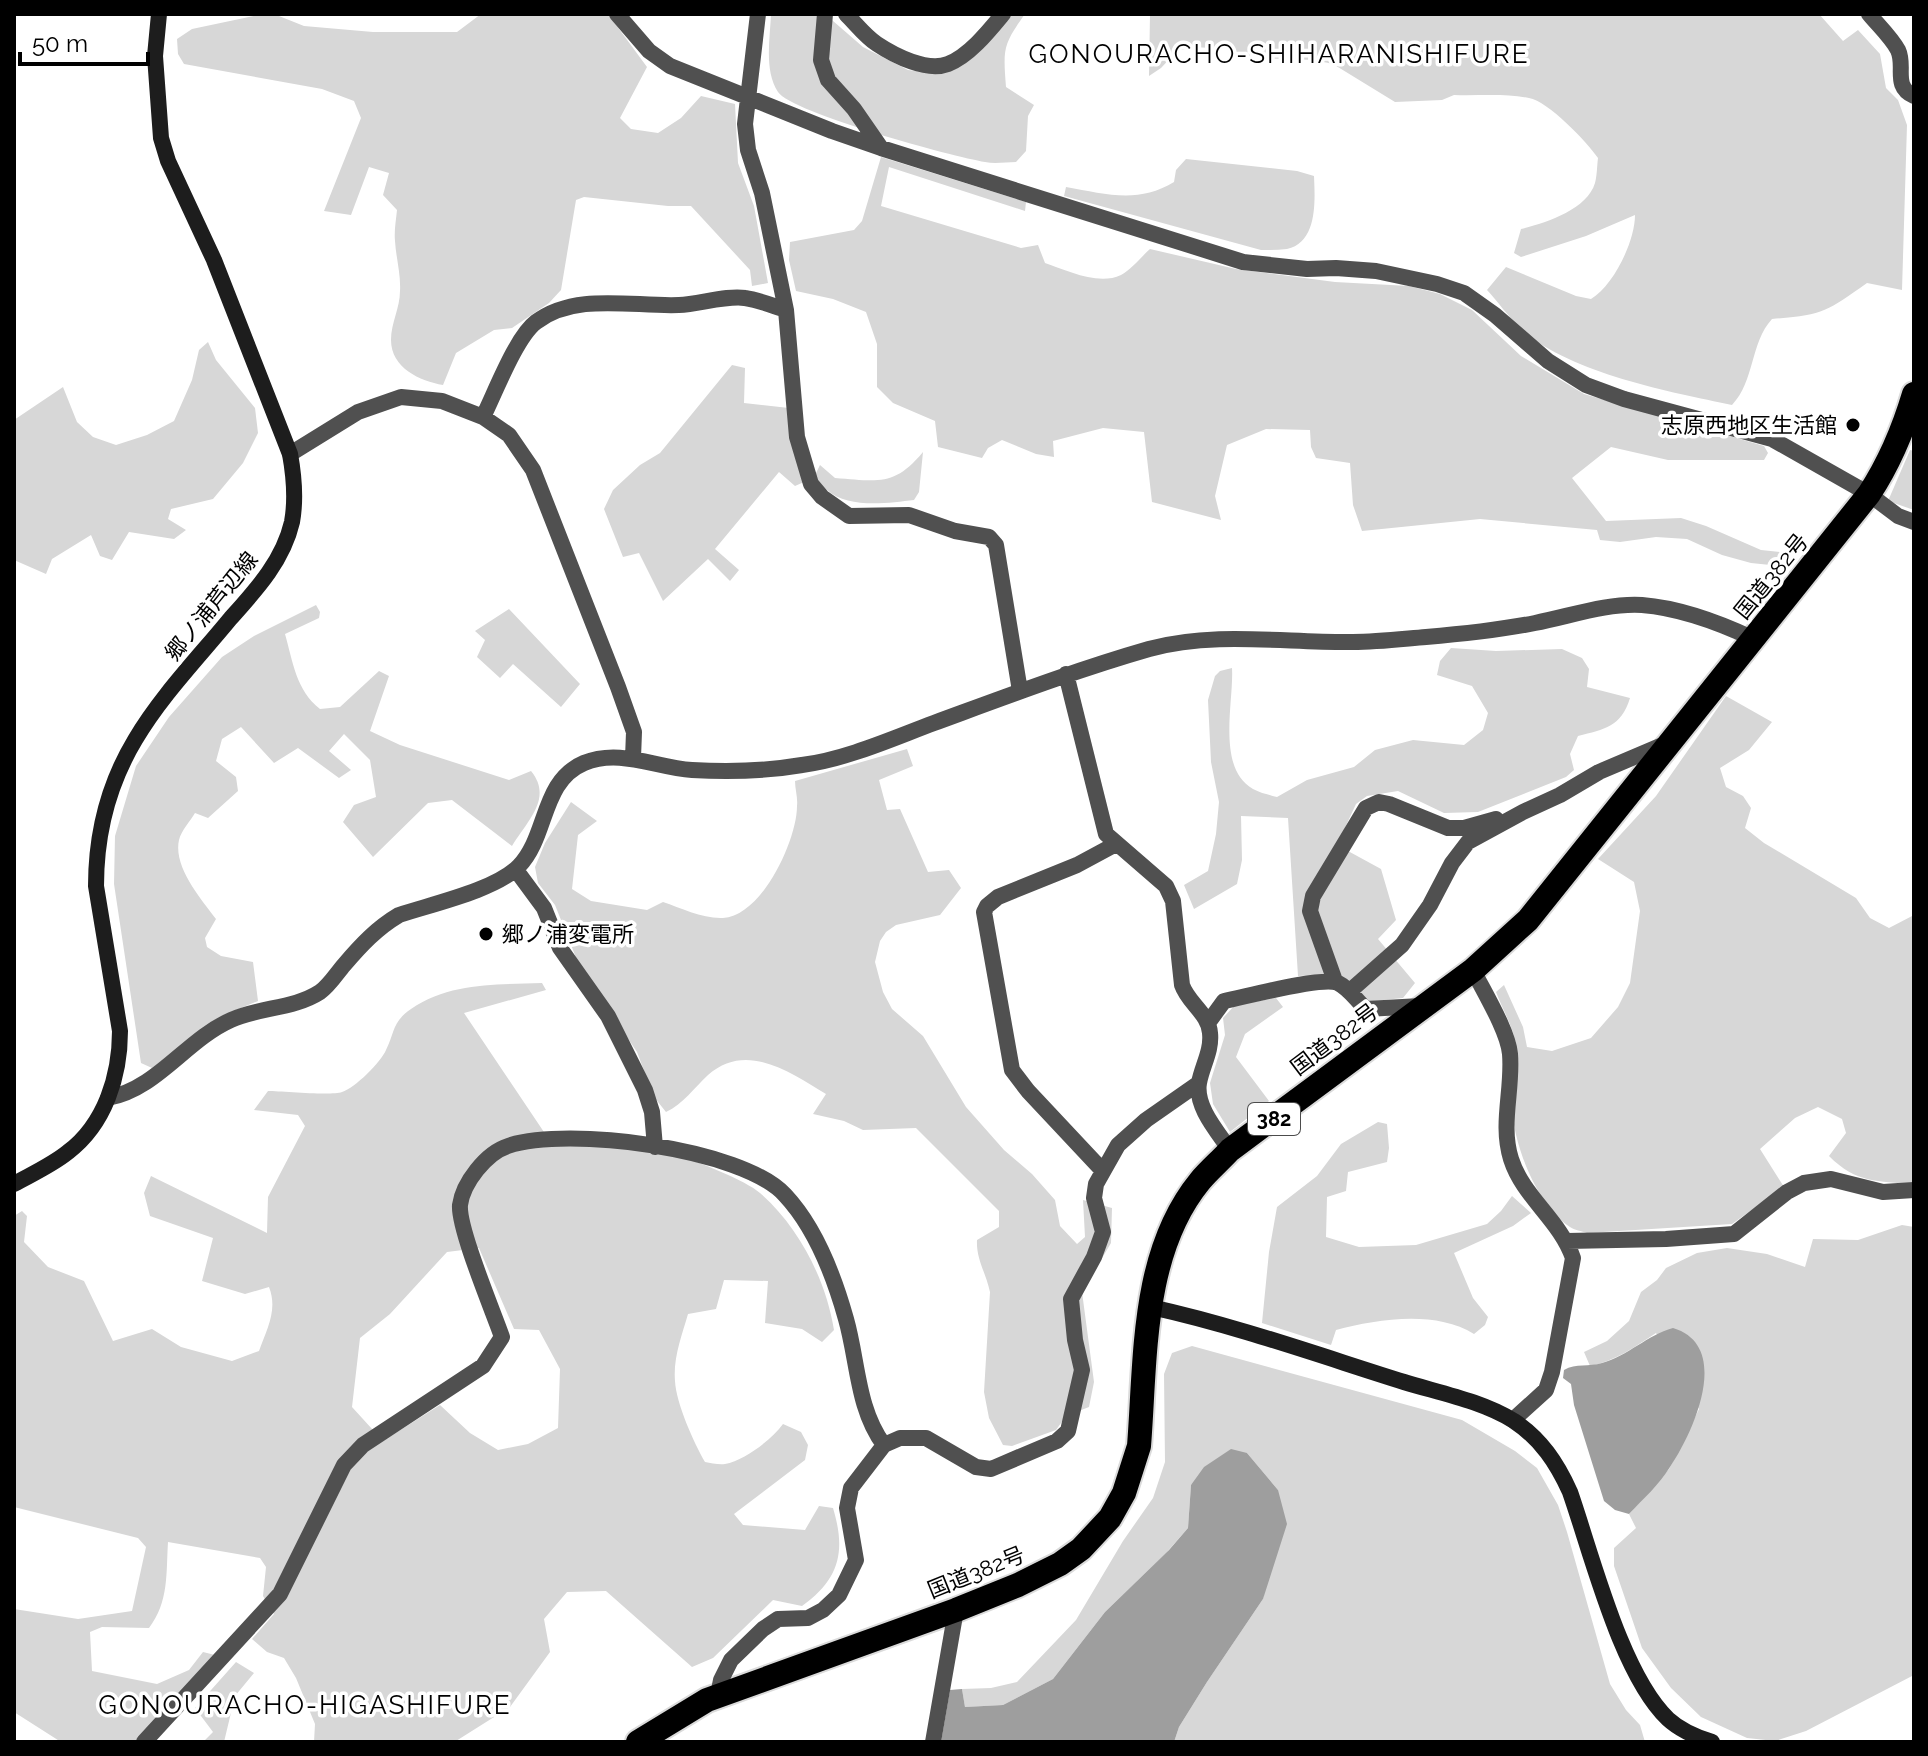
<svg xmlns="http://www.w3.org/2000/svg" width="1928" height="1756" font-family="Raleway,'Noto Sans JP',sans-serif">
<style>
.green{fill:#d7d7d7;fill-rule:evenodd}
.water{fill:#9e9e9e}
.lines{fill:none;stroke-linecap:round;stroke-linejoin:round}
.highway-casing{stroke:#dbdbdb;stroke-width:28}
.street{stroke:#505050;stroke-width:16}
.secondary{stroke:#1d1d1d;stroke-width:16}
.highway{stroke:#000;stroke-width:24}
.poi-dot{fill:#000;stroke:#fff;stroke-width:3}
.labels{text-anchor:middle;stroke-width:7;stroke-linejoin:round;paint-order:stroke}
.shield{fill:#fff;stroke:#4c4c4c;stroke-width:2}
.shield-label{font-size:20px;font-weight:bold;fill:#000}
.poi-label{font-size:22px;fill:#000;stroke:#fff;text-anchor:end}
.street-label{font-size:22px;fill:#000;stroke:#fff}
.quarter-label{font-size:26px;letter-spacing:2px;fill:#000;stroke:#fff}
</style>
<rect width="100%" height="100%" fill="#fff"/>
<path class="green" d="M 481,14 L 608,14 L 647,67 L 620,118 L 631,129 L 658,133 L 681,118 L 701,96 L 735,104 L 738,163 L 754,206 L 768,283 L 752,286 L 750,270 L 691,206 L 668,206 L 584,197 L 576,200 L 561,290 L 549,303 L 512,328 L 494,330 L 456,353 L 443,385 C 420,381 391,368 391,340 C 391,323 400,308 400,291 C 401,274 396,258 395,241 C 394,231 396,220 397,210 L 383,195 L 389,173 L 369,167 L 351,215 L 324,211 L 361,118 L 354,101 L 322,89 L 184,64 L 178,54 L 177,39 L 192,29 L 258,15 L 279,16 L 304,26 L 373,32 L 457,32 Z
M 771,14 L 825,14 L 863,47 L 908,70 L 940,74 L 1008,14 L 1025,14 C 1003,45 1003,48 1006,87 L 1034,105 L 1028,116 L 1026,151 L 1016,162 C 1006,162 995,164 985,162 C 954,157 792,113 778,92 C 764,71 770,39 771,14 Z
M 1150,14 L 1819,14 L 1843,41 L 1858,30 L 1880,54 L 1886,88 L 1898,100 L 1907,125 L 1902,290 L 1867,283 C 1826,312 1823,315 1772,319 C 1750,343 1755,381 1732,405 C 1669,392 1565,372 1519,327 C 1508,316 1498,302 1487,290 L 1506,267 L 1576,296 L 1591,299 C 1614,285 1635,241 1635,215 L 1586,236 L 1521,257 L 1514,253 L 1521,229 C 1545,223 1587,210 1595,183 C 1597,176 1597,166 1598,158 C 1587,142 1548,101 1529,98 C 1505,93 1478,96 1454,95 L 1442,100 L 1395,102 L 1333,64 L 1314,60 L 1251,58 L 1230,49 L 1193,47 L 1177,51 L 1161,68 L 1149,76 Z
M 881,157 L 1026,202 L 1025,211 L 889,167 L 881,206 L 1021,248 L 1038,245 L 1045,263 C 1066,270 1098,286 1121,275 C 1131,270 1141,257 1150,249 L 1236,269 L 1335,282 L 1409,286 L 1440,294 L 1472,310 L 1521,356 L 1584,394 L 1764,446 L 1768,453 L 1764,460 L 1668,460 L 1611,447 L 1572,478 L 1606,521 L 1681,518 L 1706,526 L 1761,550 L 1797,554 L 1789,567 L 1751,563 L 1722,555 L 1687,539 L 1656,537 L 1620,542 L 1600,540 L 1597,530 L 1480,519 L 1362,531 L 1353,505 L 1350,463 L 1316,458 L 1311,447 L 1310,430 L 1266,429 L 1227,445 L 1215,496 L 1221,520 L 1152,502 L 1144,432 L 1103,428 L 1053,441 L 1054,457 L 1036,454 L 1002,440 L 988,448 L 982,458 L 938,447 L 935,421 L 893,403 L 877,387 L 877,344 L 866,312 L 833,299 L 796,291 L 789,260 L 790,242 L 854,230 L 862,221 Z
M 1186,159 L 1297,171 L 1314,176 C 1315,200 1318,242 1287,249 C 1278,250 1269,250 1261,250 L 1064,196 L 1066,187 C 1106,194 1138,204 1174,182 L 1176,170 Z
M 208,342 L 216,360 L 255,408 L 258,433 L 243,463 L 213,499 L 171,509 L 168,519 L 186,530 L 174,539 L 129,532 L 112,560 L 100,556 L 91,535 L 52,559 L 46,574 L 14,560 L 14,420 L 63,387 L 77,422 L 93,437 L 116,445 L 147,435 L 174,421 L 192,380 L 199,350 Z
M 732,365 L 745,368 L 744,403 L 789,408 L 804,482 L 795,486 L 779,472 L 715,549 L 739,570 L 730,581 L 708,559 L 663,601 L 639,553 L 623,557 L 604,509 L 613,490 L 640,465 L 660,453 Z
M 1910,450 L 1914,451 L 1914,510 L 1888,501 Z
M 923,452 L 919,492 L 914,500 C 888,503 848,509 827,490 C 822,487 818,480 815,475 L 820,465 L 835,478 C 878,481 894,487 923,452 Z
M 316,605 L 320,612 L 319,618 L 285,634 C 293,662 296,690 320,709 L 340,707 L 379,671 L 389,676 L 370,731 L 400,745 L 509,780 L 531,771 C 553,798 528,820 512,846 L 452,800 L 428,803 L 373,857 L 343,822 L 354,805 L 376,797 L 370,760 L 344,734 L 329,751 L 351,770 L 339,778 L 298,748 L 274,763 L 241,727 L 222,739 L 216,761 L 236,777 L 238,791 L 208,818 L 195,813 C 191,820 181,831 179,840 C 173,867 201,899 216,919 L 205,938 L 207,947 L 221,956 L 253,962 L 258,1001 L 219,1017 L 152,1068 L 141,1063 L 114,884 L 115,836 L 136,766 L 169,717 L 222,657 L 254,636 Z
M 509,609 L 580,684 L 561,707 L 513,664 L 500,678 L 477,657 L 485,640 L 475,631 Z
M 1451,648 L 1496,651 L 1562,649 L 1582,658 L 1589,669 L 1587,687 L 1630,698 C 1621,727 1605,729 1578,736 L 1570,754 L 1574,770 L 1566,777 L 1478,812 L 1444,813 L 1398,791 L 1367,796 L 1356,804 L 1337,845 L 1381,869 L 1396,920 L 1378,939 L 1415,983 L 1403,998 L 1364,1002 L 1338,974 L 1298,976 L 1288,818 L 1241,816 L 1242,860 L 1237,884 L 1194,909 L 1184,885 L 1208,871 L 1216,834 L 1219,802 L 1211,762 L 1208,700 L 1215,676 L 1220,671 L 1232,668 C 1234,702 1216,768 1253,789 C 1260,793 1270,795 1277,797 L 1307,780 L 1354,767 L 1375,750 L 1413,740 L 1464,745 L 1483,730 L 1488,713 L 1472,686 L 1437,675 L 1440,661 Z
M 1726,696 L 1772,722 L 1749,750 L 1720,768 L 1726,787 L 1743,796 L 1751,808 L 1745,828 L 1764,843 L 1856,898 L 1870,918 L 1889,928 L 1914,915 L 1914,1185 C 1877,1180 1857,1184 1829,1156 L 1846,1133 L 1842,1119 L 1818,1107 L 1795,1118 L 1760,1149 L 1784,1187 L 1732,1224 L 1587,1233 C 1582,1231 1574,1230 1570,1227 C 1537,1206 1513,1144 1512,1106 C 1511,1086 1519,1064 1516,1044 C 1513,1027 1502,1008 1496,992 L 1504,985 L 1523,1027 L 1527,1047 L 1552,1051 L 1591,1038 L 1618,1007 L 1630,983 L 1640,911 L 1634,882 L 1598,859 L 1656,796 Z
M 907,749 L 913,766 L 879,780 L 887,810 L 900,809 L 928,872 L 949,870 L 961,888 L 940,915 L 896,925 L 886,932 L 880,941 L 875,962 L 883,992 L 892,1009 L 923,1036 L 966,1107 L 1004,1150 L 1032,1174 L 1055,1200 L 1060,1226 L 1077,1244 L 1085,1237 L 1083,1200 L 1112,1208 L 1111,1243 L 1082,1292 L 1094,1382 L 1089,1407 L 1066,1416 L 1056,1430 L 1012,1446 L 1003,1445 L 989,1418 L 984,1392 L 990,1292 C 986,1273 976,1259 977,1240 L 999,1227 L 999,1211 L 916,1128 L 863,1130 L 844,1121 L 813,1114 L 826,1094 C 790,1072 746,1041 708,1075 C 694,1088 683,1104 666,1112 L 654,1097 L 637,1052 L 579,965 L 555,905 L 538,883 L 535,867 L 545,843 L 571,802 L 597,821 L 578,835 L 572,889 L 591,901 L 647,910 L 663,902 C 681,908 703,919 723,918 C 762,916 797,840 797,806 C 798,798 795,789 795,781 Z
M 542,983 L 546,990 L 464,1013 L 554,1147 C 589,1144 641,1149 676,1156 C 693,1159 747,1181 760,1193 C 799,1227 826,1280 834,1330 L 822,1342 L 802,1329 L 765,1323 L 768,1281 L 724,1280 L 716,1309 L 688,1314 C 682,1335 673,1358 675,1381 C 676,1403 694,1443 705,1462 C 711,1463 719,1465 725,1464 C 745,1460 771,1440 783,1424 L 801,1432 L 808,1445 L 805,1460 L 734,1514 L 743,1525 L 805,1530 L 819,1506 L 833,1508 C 846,1551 840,1579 802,1606 L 773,1600 L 713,1658 L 692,1667 L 606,1591 L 567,1592 L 544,1619 L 550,1652 L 510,1707 L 456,1741 L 314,1742 L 315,1724 L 296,1678 L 284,1658 L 267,1652 L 252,1639 L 274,1614 L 263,1596 L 266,1567 L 260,1558 L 168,1542 C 166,1573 169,1602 149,1628 L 102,1627 L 90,1632 L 92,1671 L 157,1684 L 189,1670 L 203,1652 L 215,1655 L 134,1742 L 61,1742 L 14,1712 L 14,1609 L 78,1619 L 132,1611 L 146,1547 L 138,1538 L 14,1507 L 14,1216 L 22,1211 L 27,1216 L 24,1242 L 48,1267 L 84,1281 L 113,1341 L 152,1329 L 181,1347 L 232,1361 L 259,1351 C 267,1329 278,1310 269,1287 L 245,1294 L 202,1281 L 213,1238 L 150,1216 L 144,1193 L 151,1176 L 267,1233 L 268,1197 L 305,1126 L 298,1115 L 254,1110 L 268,1091 C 282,1091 331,1096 342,1092 C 355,1088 381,1062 386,1050 C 395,1032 392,1022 411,1009 C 451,982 496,985 542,983 ZM 479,1248 L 514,1329 L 539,1330 L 560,1369 L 558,1428 L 528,1444 L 498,1450 L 470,1433 L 440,1405 L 383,1441 L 352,1407 L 360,1338 L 390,1314 L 447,1252 Z
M 1276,998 L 1283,1007 L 1245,1034 L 1236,1057 L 1269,1101 L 1230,1132 L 1213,1104 L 1210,1083 L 1225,1035 L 1223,1018 L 1235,1005 Z
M 1378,1122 L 1387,1124 L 1389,1148 L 1387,1162 L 1348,1172 L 1346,1191 L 1327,1197 L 1326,1237 L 1359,1247 L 1416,1245 L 1487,1224 L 1501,1211 L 1512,1196 L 1531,1213 L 1513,1226 L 1454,1253 L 1473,1298 L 1488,1317 L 1485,1325 L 1474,1334 C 1435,1310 1378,1319 1336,1330 L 1331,1345 L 1262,1323 L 1269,1252 L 1277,1207 L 1317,1176 L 1341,1144 Z
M 1902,1225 L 1914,1227 L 1914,1675 L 1806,1731 L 1775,1741 L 1747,1738 L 1701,1717 L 1671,1688 L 1642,1648 L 1614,1566 L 1614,1548 L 1636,1528 L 1629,1514 L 1669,1469 L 1699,1409 L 1656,1333 C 1635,1347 1615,1361 1590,1366 L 1584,1352 L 1607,1341 L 1629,1321 L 1641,1292 L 1657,1280 L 1666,1268 L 1697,1253 L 1727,1248 L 1767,1254 L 1805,1267 L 1813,1239 L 1858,1240 Z
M 1192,1346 L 1462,1420 L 1515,1451 L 1537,1468 L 1558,1505 L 1567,1532 L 1610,1684 L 1626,1710 L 1640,1725 L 1645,1742 L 1174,1742 L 1179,1727 L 1207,1682 L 1263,1599 L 1278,1490 L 1247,1453 L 1191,1485 L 1188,1528 L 1166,1553 L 1105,1612 L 1053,1679 L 1003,1705 L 965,1707 L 962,1689 L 991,1688 L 1017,1682 L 1076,1620 L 1123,1541 L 1153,1498 L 1165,1462 L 1164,1374 L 1172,1353 Z
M 236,1662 L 254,1673 L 235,1696 L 224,1742 L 203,1742 L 213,1732 L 195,1708 Z"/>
<path class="water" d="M 1673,1328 C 1733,1346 1693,1433 1670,1467 C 1659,1485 1643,1499 1629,1514 L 1615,1510 L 1604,1501 L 1574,1405 L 1571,1384 L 1563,1378 L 1564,1370 C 1576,1363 1589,1367 1602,1363 C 1628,1356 1647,1335 1673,1328 Z
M 1231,1449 L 1247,1453 L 1278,1490 L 1287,1524 L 1263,1599 L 1207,1682 L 1179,1727 L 1174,1742 L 941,1742 L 950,1690 L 962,1689 L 965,1707 L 1003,1705 L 1053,1679 L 1105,1612 L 1169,1550 L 1188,1528 L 1191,1485 L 1204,1467 Z"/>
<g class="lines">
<g class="highway-casing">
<path id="highway" d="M 638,1742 L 707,1700 L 956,1610 L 1018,1585 L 1060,1564 L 1081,1549 L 1110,1518 L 1124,1493 L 1139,1446 C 1146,1358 1141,1253 1200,1181 C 1209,1170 1220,1161 1230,1150 L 1473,970 L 1528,920 L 1869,494 C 1890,462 1903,431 1914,394"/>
</g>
<path class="street" d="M 617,14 L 649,51 L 670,66 L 832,131 L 881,148 L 1243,262 L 1307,269 L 1336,268 L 1376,271 L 1437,284 L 1464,293 L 1495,315 L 1548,361 L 1586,385 L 1624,399 L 1772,439 L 1869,494 L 1898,516 L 1914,522
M 758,14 L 745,124 L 748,150 L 762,193 L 786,310 L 797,437 L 811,484 L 822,497 L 849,516 L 909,515 L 955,531 L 989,537 L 996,545 L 1020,691
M 825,14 L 821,60 L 828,80 L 854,109 L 881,148
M 846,14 C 856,24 866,37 877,44 C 895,56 927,72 948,64 C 969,56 989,31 1003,14
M 1869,14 C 1878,25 1891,37 1898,50 C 1906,67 1892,86 1914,96
M 483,417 C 495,393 516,337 536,322 C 576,292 633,307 679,305 C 699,304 728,295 745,298 C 759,300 773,306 786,310
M 290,454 L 358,412 L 401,397 L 442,401 L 483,417 L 509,435 L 533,470 L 618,687 L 634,732 L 633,758
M 1066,674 L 1106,834 L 1166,886 L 1173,901 L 1182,985 C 1188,1003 1209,1014 1210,1033 C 1212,1051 1202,1066 1199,1083 C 1195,1107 1218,1132 1230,1150
M 516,870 L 544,908 L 560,948 L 608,1016 L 645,1090 L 652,1112 L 655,1147
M 1473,970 C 1484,992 1508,1031 1510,1054 C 1513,1090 1500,1124 1511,1159 C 1523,1197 1560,1220 1573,1258 L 1552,1372 L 1546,1390 L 1513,1420
M 1335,981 L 1310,911 L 1313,896 L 1366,808 L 1379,802 L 1389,804 L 1448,828 L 1464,828 L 1496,819
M 1350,991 L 1402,945 L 1430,905 L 1452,863 L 1468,842 L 1523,812 L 1560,795 L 1599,772 L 1667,743
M 1208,1023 L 1224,1001 C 1245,997 1322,976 1338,983 C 1350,989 1356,1000 1366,1009 L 1421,1006
M 108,1098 C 157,1089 186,1040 231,1020 C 259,1007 294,1009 320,992 C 329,986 337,973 344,965 C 361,945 377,928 399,915 C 432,904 496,890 519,866 C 548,836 541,781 584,763 C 620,748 656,768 692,770 C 728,772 767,771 802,765 C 847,759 891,739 934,723 C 1005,697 1076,670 1149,649 C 1215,631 1285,643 1353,642 C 1377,642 1402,639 1426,637 C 1462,634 1499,630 1535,623 C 1571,616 1606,603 1642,605 C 1680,608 1720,623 1754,639
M 1103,1171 L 1028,1091 L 1012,1070 L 984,912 L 987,906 L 998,897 L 1077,865 L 1116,844
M 1567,1241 L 1666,1239 L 1734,1234 L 1787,1192 L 1804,1183 L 1831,1179 L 1883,1192 L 1914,1190
M 718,1695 L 721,1680 L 731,1660 L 763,1629 L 778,1619 L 808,1618 L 823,1610 L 839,1595 L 856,1560 L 847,1508 L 851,1488 L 884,1445 L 900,1438 L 926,1438 L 976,1467 L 991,1469 L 1057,1441 L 1068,1431 L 1082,1370 L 1075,1340 L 1071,1299 L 1094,1257 L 1103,1232 L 1094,1198 L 1096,1184 L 1118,1145 L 1146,1120 L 1199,1083
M 144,1742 L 280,1594 L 344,1465 L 363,1445 L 483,1366 L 502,1337 C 493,1311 458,1228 460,1205 C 463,1183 486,1153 508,1146 C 567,1126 742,1148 785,1195 C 816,1228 834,1276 846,1319 C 858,1361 857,1409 884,1445
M 933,1742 L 956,1610"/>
<path class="secondary" d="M 14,1184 C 32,1174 52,1165 68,1152 C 105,1124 120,1076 120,1031 L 96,886 C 96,834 108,785 135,740 C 161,696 198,658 230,619 C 256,590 283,561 292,522 C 296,500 294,476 290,454 L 214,260 L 168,161 L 161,138 L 155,56 L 159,14
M 1151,1307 C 1237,1326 1321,1356 1404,1382 C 1440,1393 1482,1401 1514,1421 C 1541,1439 1557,1463 1570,1492 C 1592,1555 1621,1674 1668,1719 C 1681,1731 1696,1737 1712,1742"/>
<use href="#highway" class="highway"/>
</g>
<g class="poi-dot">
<circle cx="1853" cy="425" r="8"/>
<circle cx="486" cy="934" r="8"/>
</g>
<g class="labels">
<rect class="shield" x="1248" y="1103" width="52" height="32" rx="6"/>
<g class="shield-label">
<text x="1274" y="1126">382</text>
</g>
<g class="poi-label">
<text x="1837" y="433">志原西地区生活館</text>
<text x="502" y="942" text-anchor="start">郷ノ浦変電所</text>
</g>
<g class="street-label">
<text transform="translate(1771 576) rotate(-51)" y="8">国道382号</text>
<text transform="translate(211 606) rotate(-51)" y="8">郷ノ浦芦辺線</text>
<text transform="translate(1334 1039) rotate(-37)" y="8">国道382号</text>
<text transform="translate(976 1572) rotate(-22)" y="8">国道382号</text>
</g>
<g class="quarter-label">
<text x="1279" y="63">GONOURACHO-SHIHARANISHIFURE</text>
<text x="305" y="1714">GONOURACHO-HIGASHIFURE</text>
</g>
</g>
<rect width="1928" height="1756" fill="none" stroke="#000000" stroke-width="32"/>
<path d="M20 52v12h128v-12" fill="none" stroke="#000000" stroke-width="4"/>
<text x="32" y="52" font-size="24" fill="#000000" stroke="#ffffff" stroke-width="6" paint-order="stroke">50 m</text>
</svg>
